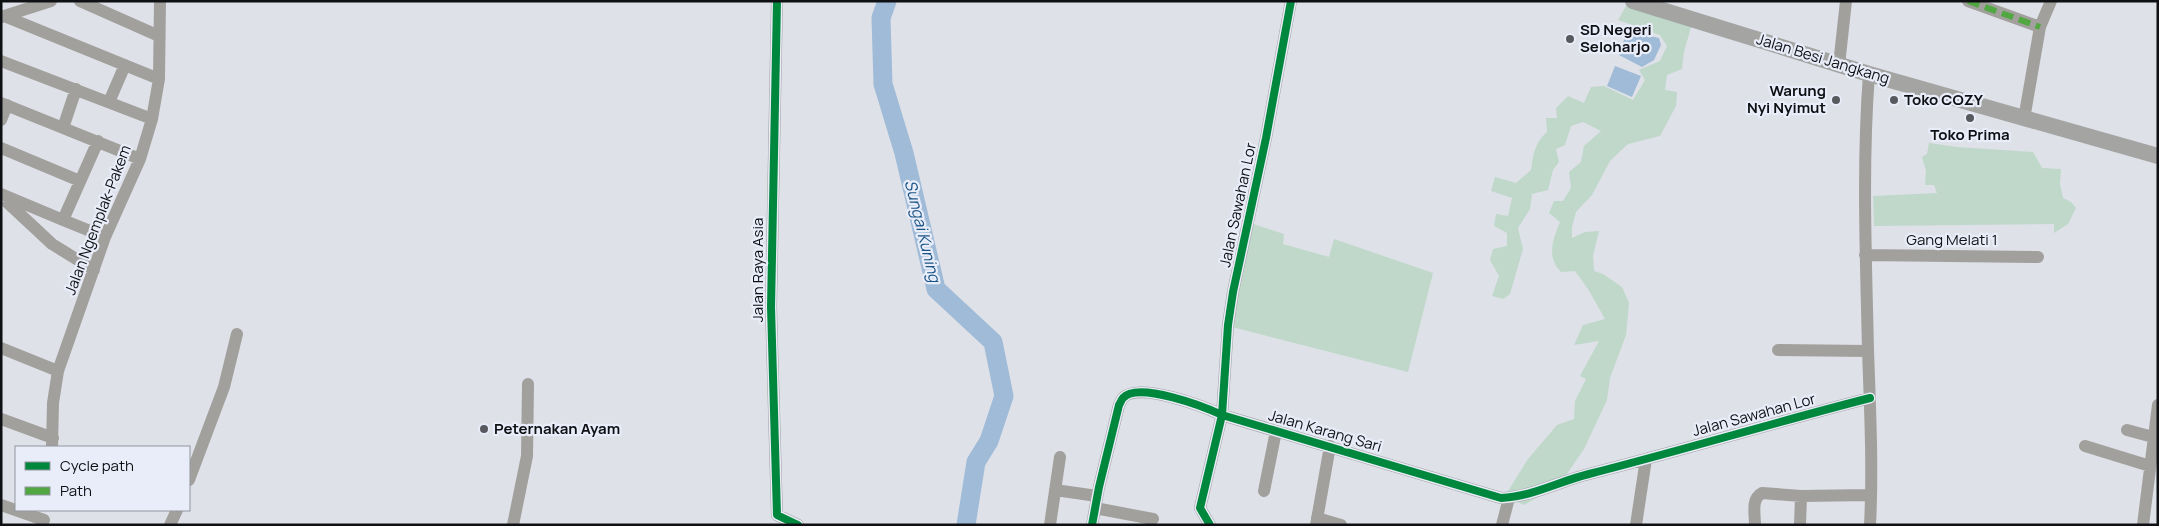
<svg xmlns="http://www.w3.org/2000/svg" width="2159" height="526" font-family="Manrope,sans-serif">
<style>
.green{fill:#bfd8ca}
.water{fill:#9fbbd7}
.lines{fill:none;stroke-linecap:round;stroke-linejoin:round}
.river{stroke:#9fbbd7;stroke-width:19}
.minor{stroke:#a2a09d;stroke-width:12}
.major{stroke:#a4a4a2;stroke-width:16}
.quiet{stroke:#51a842;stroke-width:6;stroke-dasharray:12 6;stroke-linecap:butt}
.cycleway-casing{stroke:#e9edf9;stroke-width:11}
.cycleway{stroke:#00873e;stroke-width:8}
.poi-dot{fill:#57595e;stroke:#e9edf9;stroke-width:2}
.labels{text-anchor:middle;stroke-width:4.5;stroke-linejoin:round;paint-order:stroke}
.poi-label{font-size:15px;font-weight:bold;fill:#0f1014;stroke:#e9edf9;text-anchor:start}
.street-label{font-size:15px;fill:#0f1014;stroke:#e9edf9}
.water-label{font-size:16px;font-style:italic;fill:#1a5485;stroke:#e9edf9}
</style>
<rect width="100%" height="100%" fill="#dee1e8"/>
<path class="green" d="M 1629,1 L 1693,20 L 1684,52 L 1682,69 L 1667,75 L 1665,90 L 1677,92 L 1676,106 L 1660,136 L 1628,144 L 1610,161 L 1592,195 L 1576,212 L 1572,227 L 1572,238 L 1585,232 L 1599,231 L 1593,256 L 1594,271 L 1603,274 L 1622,287 L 1629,303 L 1626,335 L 1610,378 L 1607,400 L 1584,449 L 1560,484 L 1524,505 L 1505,496 L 1528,459 L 1557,425 L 1574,419 L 1575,401 L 1586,379 L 1580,376 L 1599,341 L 1574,345 L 1583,325 L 1605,319 L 1588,289 L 1575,271 L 1561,272 C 1546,257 1553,239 1560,222 L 1549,213 L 1554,201 L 1563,201 L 1571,188 L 1569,172 L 1581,162 L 1584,146 L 1601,131 L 1583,122 L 1571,126 L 1565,145 L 1556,149 L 1559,162 L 1553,170 L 1548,190 L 1532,194 L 1530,209 L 1518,228 L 1523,249 L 1510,294 L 1503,299 L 1492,296 L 1499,276 L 1490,260 L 1493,249 L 1507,246 L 1507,233 L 1494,226 L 1496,214 L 1508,216 L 1512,198 L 1491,191 L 1495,177 L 1516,183 L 1531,170 C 1533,155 1535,142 1547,132 L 1546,118 L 1557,118 L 1556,108 L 1568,96 L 1584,103 L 1591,87 L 1604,86 L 1633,100 L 1645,80 L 1639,70 L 1660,61 L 1667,46 L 1660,35 L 1618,20 Z
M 1929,143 L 1957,147 L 2033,152 L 2042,168 L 2061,169 L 2060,184 L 2063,198 L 2071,202 L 2076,208 L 2068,224 L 2054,233 L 2054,224 L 1874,226 L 1873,196 L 1937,193 L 1934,185 L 1925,185 L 1926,171 L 1922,157 L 1927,154 Z
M 1250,223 L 1284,234 L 1283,244 L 1329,257 L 1334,239 L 1433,273 L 1408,372 L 1232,327 Z"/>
<path class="water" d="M 1627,31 L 1659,38 L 1661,45 L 1654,60 L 1642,67 L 1619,55 Z
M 1615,66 L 1641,76 L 1632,97 L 1607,86 Z"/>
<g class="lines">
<path class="river" d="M 887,1 L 881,18 L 883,84 L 904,153 L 936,289 L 993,342 L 1004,396 L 989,441 L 976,462 L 966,525"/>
<path class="minor" d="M 80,1 L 159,36
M 777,1 L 771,307 L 777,515 L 798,525
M 1968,1 L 2040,27
M 4,16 L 159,79
M 1,17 L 51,1
M 1,61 L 152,119
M 1839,65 L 1846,1
M 1869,74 C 1862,166 1866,258 1868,350 C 1870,408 1873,467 1870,525
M 109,102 L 125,65
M 1,103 L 140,159
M 2024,119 L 2040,27 L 2051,1
M 1,120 L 7,105
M 63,128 L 76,89
M 98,141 L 63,220 L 105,237
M 1,148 L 80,181
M 1,194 L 63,220
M 8,203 L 52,244 L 94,270
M 1865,255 L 2038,257
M 1,348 L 58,371
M 1778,350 L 1868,351
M 1,419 L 53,438
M 2127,430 L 2153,437
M 2085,446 L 2150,466
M 52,447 L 53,403 L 58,371 L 105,237 L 140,159 L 152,119 L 159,79 L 160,1
M 189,480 L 224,387 L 237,334
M 1055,490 L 1097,496
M 1264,491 L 1276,431
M 1,505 L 44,520
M 1095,508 L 1153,519
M 1317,518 L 1341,525
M 170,525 L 177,510
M 513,525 L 527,456 L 528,384
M 1050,525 L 1060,457
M 1092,525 L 1099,487 L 1119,405 C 1121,402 1121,400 1123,398 C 1138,381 1205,407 1222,415 L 1501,498 C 1531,497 1560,481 1589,474 C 1683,450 1776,422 1870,398
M 1210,525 L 1200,508 L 1222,415 L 1228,325 L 1233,292 L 1266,138 L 1291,1
M 1316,525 L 1330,446
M 1502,525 L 1509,498
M 1636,525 L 1646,459
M 1755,525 C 1755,513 1751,499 1762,493 L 1801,496 L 1871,495
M 1800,525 L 1801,496
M 2143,525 L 2158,405"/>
<path class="major" d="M 1633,1 L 1869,74 L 2158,156"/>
<path class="quiet" d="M 1968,1 L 2040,27"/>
<g class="cycleway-casing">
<path id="cycleway" d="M 777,1 L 771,307 L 777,515 L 798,525
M 1092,525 L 1099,487 L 1119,405 C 1121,402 1121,400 1123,398 C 1138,381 1205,407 1222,415 L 1501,498 C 1531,497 1560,481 1589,474 C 1683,450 1776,422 1870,398
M 1210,525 L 1200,508 L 1222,415 L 1228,325 L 1233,292 L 1266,138 L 1291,1"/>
</g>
<use href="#cycleway" class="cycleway"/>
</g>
<g class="poi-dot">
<circle cx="1570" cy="39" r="5"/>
<circle cx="1836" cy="100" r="5"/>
<circle cx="1894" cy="100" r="5"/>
<circle cx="1970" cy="118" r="5"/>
<circle cx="484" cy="429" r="5"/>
</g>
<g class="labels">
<g class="poi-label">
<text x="1580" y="35">SD Negeri<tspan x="1580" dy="17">Seloharjo</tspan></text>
<text x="1826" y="96" text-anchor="end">Warung<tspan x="1826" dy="17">Nyi Nyimut</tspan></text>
<text x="1904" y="105">Toko COZY</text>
<text x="1970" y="140" text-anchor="middle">Toko Prima</text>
<text x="494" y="434">Peternakan Ayam</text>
</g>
<g class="street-label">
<text transform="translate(1823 59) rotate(17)" y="5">Jalan Besi Jangkang</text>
<text transform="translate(1238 205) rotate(-78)" y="5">Jalan Sawahan Lor</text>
<text transform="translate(98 220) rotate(-69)" y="5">Jalan Ngemplak-Pakem</text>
<text x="1952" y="245">Gang Melati 1</text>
<text transform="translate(758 270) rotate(-90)" y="5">Jalan Raya Asia</text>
<text transform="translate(1754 415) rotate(-15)" y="5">Jalan Sawahan Lor</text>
<text transform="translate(1325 431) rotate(16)" y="5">Jalan Karang Sari</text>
</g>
<g class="water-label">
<text transform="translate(923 231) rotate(76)" y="6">Sungai Kuning</text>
</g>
</g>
<rect width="2159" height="526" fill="none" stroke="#0f1014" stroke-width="5"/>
<rect x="15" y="446" width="175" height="65" fill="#e9edf9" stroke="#92959d"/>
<rect x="25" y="462" width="25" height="8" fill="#00873e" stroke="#92959d"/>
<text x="60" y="471" font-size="15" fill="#0f1014">Cycle path</text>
<rect x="25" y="487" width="25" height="8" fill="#51a842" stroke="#92959d"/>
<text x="60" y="496" font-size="15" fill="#0f1014">Path</text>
</svg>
